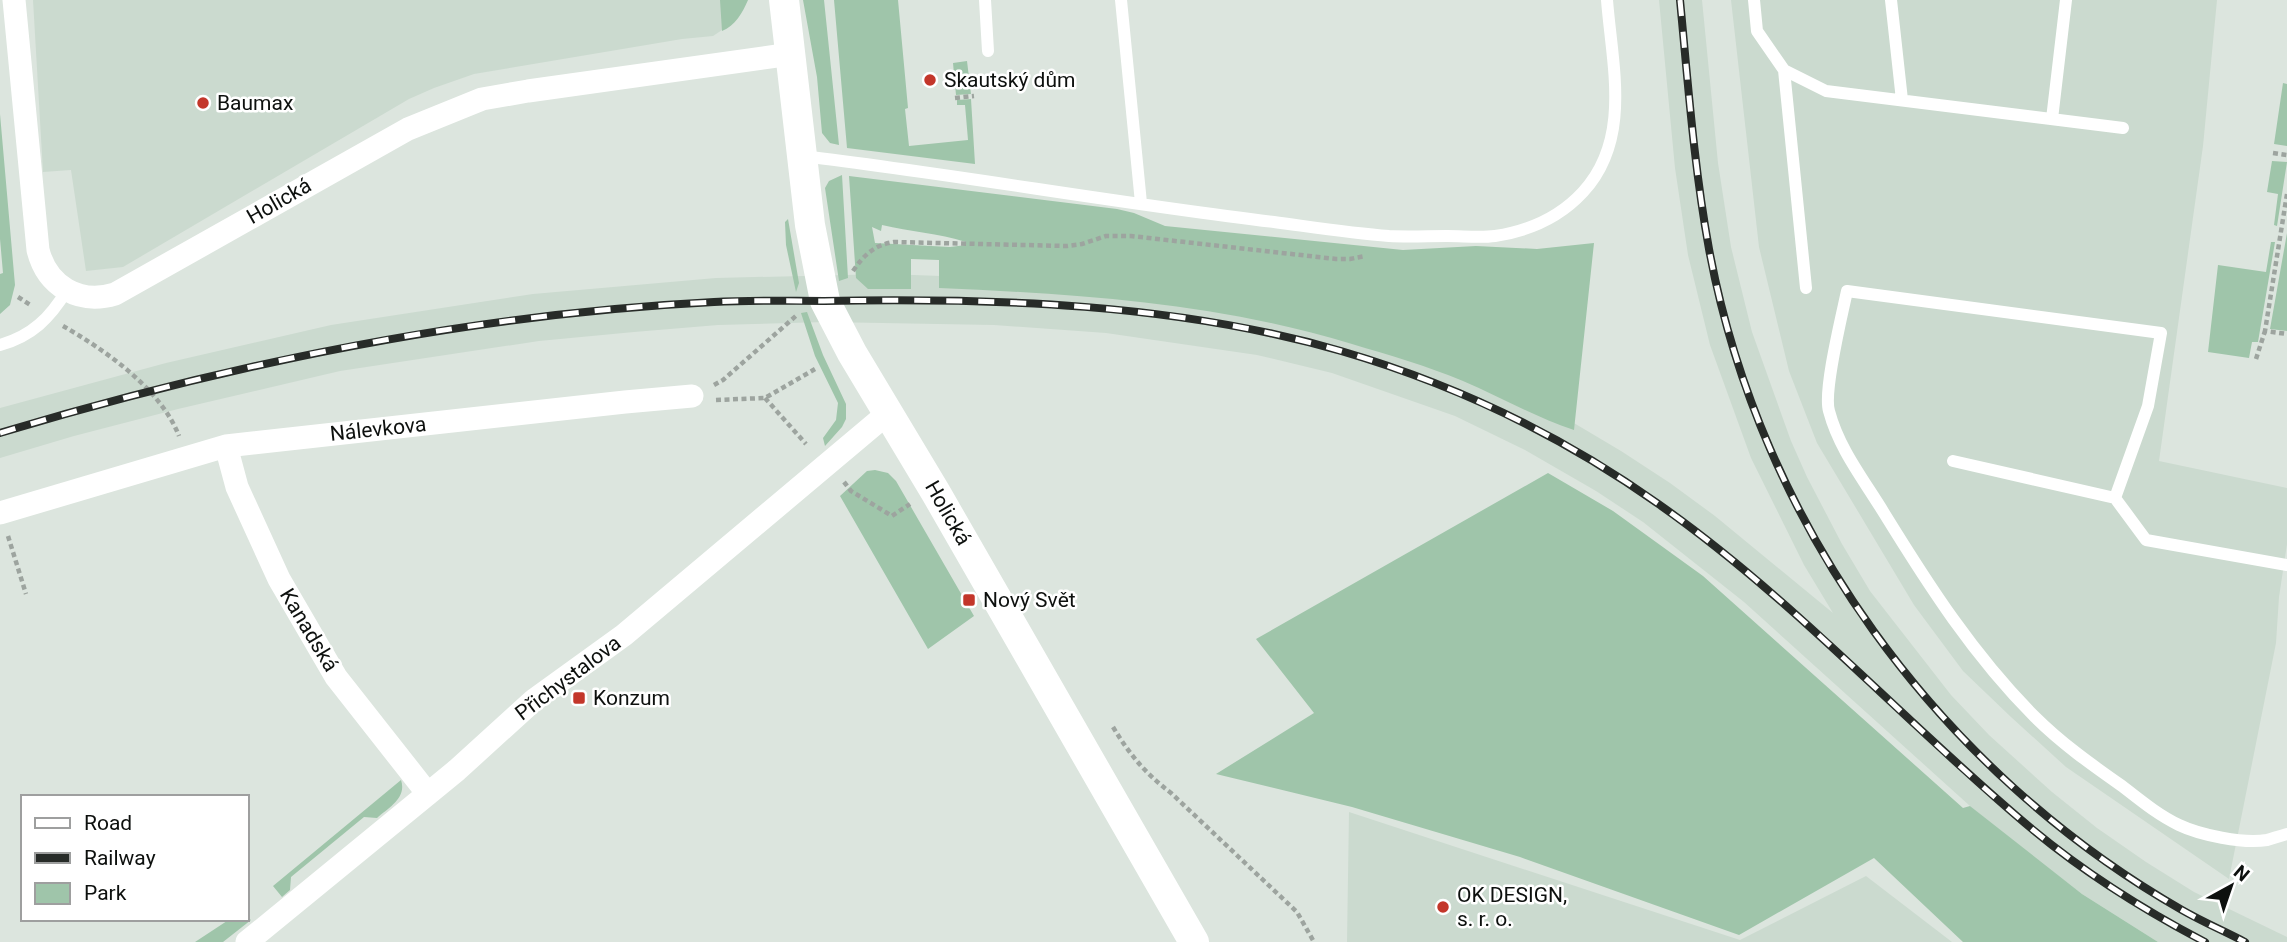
<svg xmlns="http://www.w3.org/2000/svg" width="2287" height="942" font-family="Roboto,sans-serif">
<style>
.built{fill:#cbdacf}
.green{fill:#9fc5aa;fill-rule:evenodd}
.lines{fill:none;stroke-linecap:round;stroke-linejoin:round}
.path{stroke:#9da49f;stroke-width:4.5;stroke-dasharray:5 3.5;stroke-linecap:butt}
.service{stroke:#fff;stroke-width:12}
.minor{stroke:#fff;stroke-width:23}
.tertiary{stroke:#fff;stroke-width:30}
.rail-casing{stroke:#272b28;stroke-width:8}
.rail{stroke:#fff;stroke-width:5;stroke-dasharray:16;stroke-linecap:butt}
.poi-dot{fill:#c3362a;stroke:#fff;stroke-width:2.5}
.labels{text-anchor:middle;stroke-width:5;stroke-linejoin:round;paint-order:stroke}
.poi-label{font-size:21px;fill:#0d100e;stroke:#fff;text-anchor:start}
.street-label{font-size:21px;fill:#0d100e;stroke:#fff}
</style>
<rect width="100%" height="100%" fill="#dce5de"/>
<path class="built" d="M 33,0 L 748,0 L 734,22 L 713,36 L 682,39 L 474,74 L 434,88 L 409,99 L 123,267 L 86,271 L 71,170 L 43,172 Z
M 1659,0 L 1702,0 L 1718,163 L 1731,247 L 1752,332 L 1791,441 L 1807,477 L 1842,544 L 1870,591 L 1951,695 L 1989,735 L 2052,792 L 2097,828 L 2146,862 L 2194,892 L 2287,937 L 2287,942 L 2158,942 L 2082,894 L 2023,849 L 1970,806 L 1744,602 L 1643,522 L 1596,491 L 1525,450 L 1455,416 L 1332,373 L 1257,355 L 1106,333 L 994,325 L 826,322 L 718,325 L 634,332 L 539,341 L 340,371 L 178,409 L 74,436 L 0,458 L 0,408 L 166,363 L 331,325 L 533,294 L 716,278 L 886,274 L 996,278 L 1266,308 L 1547,407 L 1621,451 L 1670,483 L 1715,516 L 1833,613 L 1804,565 L 1751,458 L 1710,345 L 1688,255 L 1675,168 Z
M 1731,0 L 2217,0 L 2203,146 L 2159,461 L 2287,488 L 2287,544 L 2279,597 L 2276,643 L 2229,879 L 2066,767 L 2011,717 L 1963,671 L 1914,605 L 1817,443 L 1789,371 L 1759,247 Z
M 1349,812 L 1740,940 L 1866,876 L 1952,942 L 1347,942 Z"/>
<path class="green" d="M 720,0 L 748,0 C 743,12 735,26 722,31 Z
M 803,0 L 824,0 L 839,145 L 830,143 L 822,133 L 817,77 Z
M 834,0 L 898,0 L 908,108 L 905,109 L 909,146 L 968,140 L 965,105 L 957,105 L 957,100 L 971,99 L 975,164 L 847,148 Z
M 967,61 L 971,94 L 956,95 L 953,63 Z
M 2283,83 L 2287,84 L 2287,146 L 2274,144 Z
M 0,114 L 15,285 L 10,305 L 0,314 L 0,274 L 3,273 L 0,239 Z
M 2272,161 L 2287,162 L 2277,226 L 2274,225 L 2278,194 L 2267,192 Z
M 842,175 L 848,278 L 839,281 L 825,188 L 829,181 Z
M 849,176 L 1117,209 L 1134,213 L 1165,226 L 1403,250 L 1476,246 L 1537,249 L 1594,243 L 1574,430 C 1535,417 1500,397 1463,381 C 1427,366 1389,355 1352,344 C 1218,303 1078,294 939,288 L 939,260 L 911,259 L 911,289 L 868,289 L 856,278 ZM 882,225 C 910,232 938,233 966,242 L 966,245 L 950,247 L 875,243 L 872,227 L 881,231 Z
M 788,219 L 799,283 L 796,292 L 786,245 L 785,222 Z
M 2287,233 L 2287,331 L 2270,329 Z
M 2271,242 L 2275,242 L 2258,342 L 2252,342 L 2249,358 L 2208,352 L 2218,265 L 2266,272 Z
M 807,312 L 823,355 L 846,404 L 846,419 L 842,427 L 825,446 L 823,438 L 836,420 L 838,403 L 815,356 L 801,313 Z
M 875,470 L 888,473 L 896,481 L 974,616 L 928,649 L 840,496 L 867,471 Z
M 1548,473 L 1613,511 L 1703,576 L 1963,808 L 1970,806 L 2082,894 L 2158,942 L 1963,942 L 1874,858 L 1739,935 L 1520,857 L 1352,807 L 1216,774 L 1314,713 L 1256,639 Z
M 401,780 C 407,798 389,807 377,818 L 364,817 L 291,877 L 290,890 L 282,897 L 273,886 Z
M 247,917 L 251,920 L 223,942 L 195,942 L 230,919 L 247,919 Z"/>
<g class="lines">
<path class="path" d="M 955,98 L 974,96
M 2273,153 L 2287,155
M 2287,194 L 2265,331 L 2287,334
M 853,271 C 864,255 874,245 894,242 L 1067,246 L 1082,244 L 1106,236 L 1131,236 L 1336,259 L 1350,259 L 1365,256
M 18,297 L 32,306
M 63,326 C 105,350 161,389 179,436
M 2256,359 L 2265,331
M 714,385 L 723,380 L 797,315
M 765,398 L 806,444
M 716,400 L 765,398 L 815,369
M 844,482 L 851,491 L 892,516 L 910,504
M 8,536 L 26,594
M 1113,727 C 1130,755 1145,773 1171,793 L 1297,912 L 1314,942"/>
<path class="service" d="M 985,0 L 988,51
M 1121,0 L 1141,203
M 1754,0 L 1757,31 L 1784,70 L 1826,91 L 2123,128
M 1891,0 L 1902,100
M 1784,70 L 1806,288
M 2052,119 L 2066,0
M 803,156 C 960,175 1116,203 1274,222 C 1312,227 1351,233 1389,236 C 1408,237 1428,236 1447,236 C 1463,236 1480,238 1495,236 C 1528,231 1560,217 1583,192 C 1632,139 1612,65 1607,0
M 0,345 C 32,336 50,318 67,290
M 1953,461 L 2115,498 L 2146,540 L 2287,565
M 2115,498 L 2148,406 L 2161,333 L 1847,291 C 1842,315 1823,391 1829,411 C 1839,449 1864,480 1884,513 C 1929,586 1974,656 2035,717 C 2061,743 2092,765 2122,786 C 2140,800 2158,815 2179,825 C 2200,835 2243,844 2267,840 C 2273,838 2280,836 2287,834"/>
<path class="minor" d="M 14,0 L 38,250 C 47,286 79,305 115,294 L 408,129 L 482,99 L 528,91 L 791,54
M 226,446 L 237,487 L 279,579 L 336,677 L 428,794
M 0,513 L 226,446 L 625,402 L 692,396
M 247,942 L 457,770 L 534,700 L 624,635 L 888,413"/>
<path class="tertiary" d="M 784,0 L 810,225 L 825,301 L 852,353 L 936,493 L 1194,942"/>
<g class="rail-casing">
<path id="rail" d="M 1680,0 C 1688,83 1694,167 1709,249 C 1760,525 1939,771 2182,910 C 2203,922 2224,931 2245,942
M 0,433 C 233,363 471,314 714,302 C 751,300 787,301 824,301 C 996,298 1175,303 1341,351 C 1454,384 1561,435 1657,503 C 1793,598 1905,723 2032,829 C 2085,873 2144,910 2205,942"/>
</g>
<use href="#rail" class="rail"/>
</g>
<g class="poi-dot">
<circle cx="930" cy="80" r="7"/>
<circle cx="203" cy="103" r="7"/>
<rect x="962" y="593" width="14" height="14" rx="3.5"/>
<rect x="572" y="691" width="14" height="14" rx="3.5"/>
<circle cx="1443" cy="907" r="7"/>
</g>
<g class="labels">
<g class="poi-label">
<text x="944" y="87">Skautský dům</text>
<text x="217" y="110">Baumax</text>
<text x="983" y="607">Nový Svět</text>
<text x="593" y="705">Konzum</text>
<text x="1457" y="902">OK DESIGN,<tspan x="1457" dy="24">s. r. o.</tspan></text>
</g>
<g class="street-label">
<text transform="translate(279 201) rotate(-30)" y="7">Holická</text>
<text transform="translate(378 429) rotate(-6)" y="7">Nálevkova</text>
<text transform="translate(948 513) rotate(60)" y="7">Holická</text>
<text transform="translate(309 630) rotate(59)" y="7">Kanadská</text>
<text transform="translate(568 678) rotate(-37)" y="7">Přichystalova</text>
</g>
</g>
<rect x="21" y="795" width="228" height="126" fill="#ffffff" stroke="#9e9f9f" stroke-width="2"/>
<rect x="35" y="818" width="35" height="10" fill="#ffffff" stroke="#9e9f9f" stroke-width="2"/>
<text x="84" y="830" font-size="21" fill="#0d100e">Road</text>
<rect x="35" y="853" width="35" height="10" fill="#272b28" stroke="#9e9f9f" stroke-width="2"/>
<text x="84" y="865" font-size="21" fill="#0d100e">Railway</text>
<rect x="35" y="883" width="35" height="21" fill="#9fc5aa" stroke="#9e9f9f" stroke-width="2"/>
<text x="84" y="900" font-size="21" fill="#0d100e">Park</text>
<g transform="translate(2231 886) rotate(40)" stroke="#ffffff" stroke-width="5" paint-order="stroke">
<path d="M0-5L12 26L0 18L-12 26Z" fill="#0d100e"/>
<text y="-10" font-size="19" font-weight="bold" text-anchor="middle" fill="#0d100e">N</text>
</g>
</svg>
